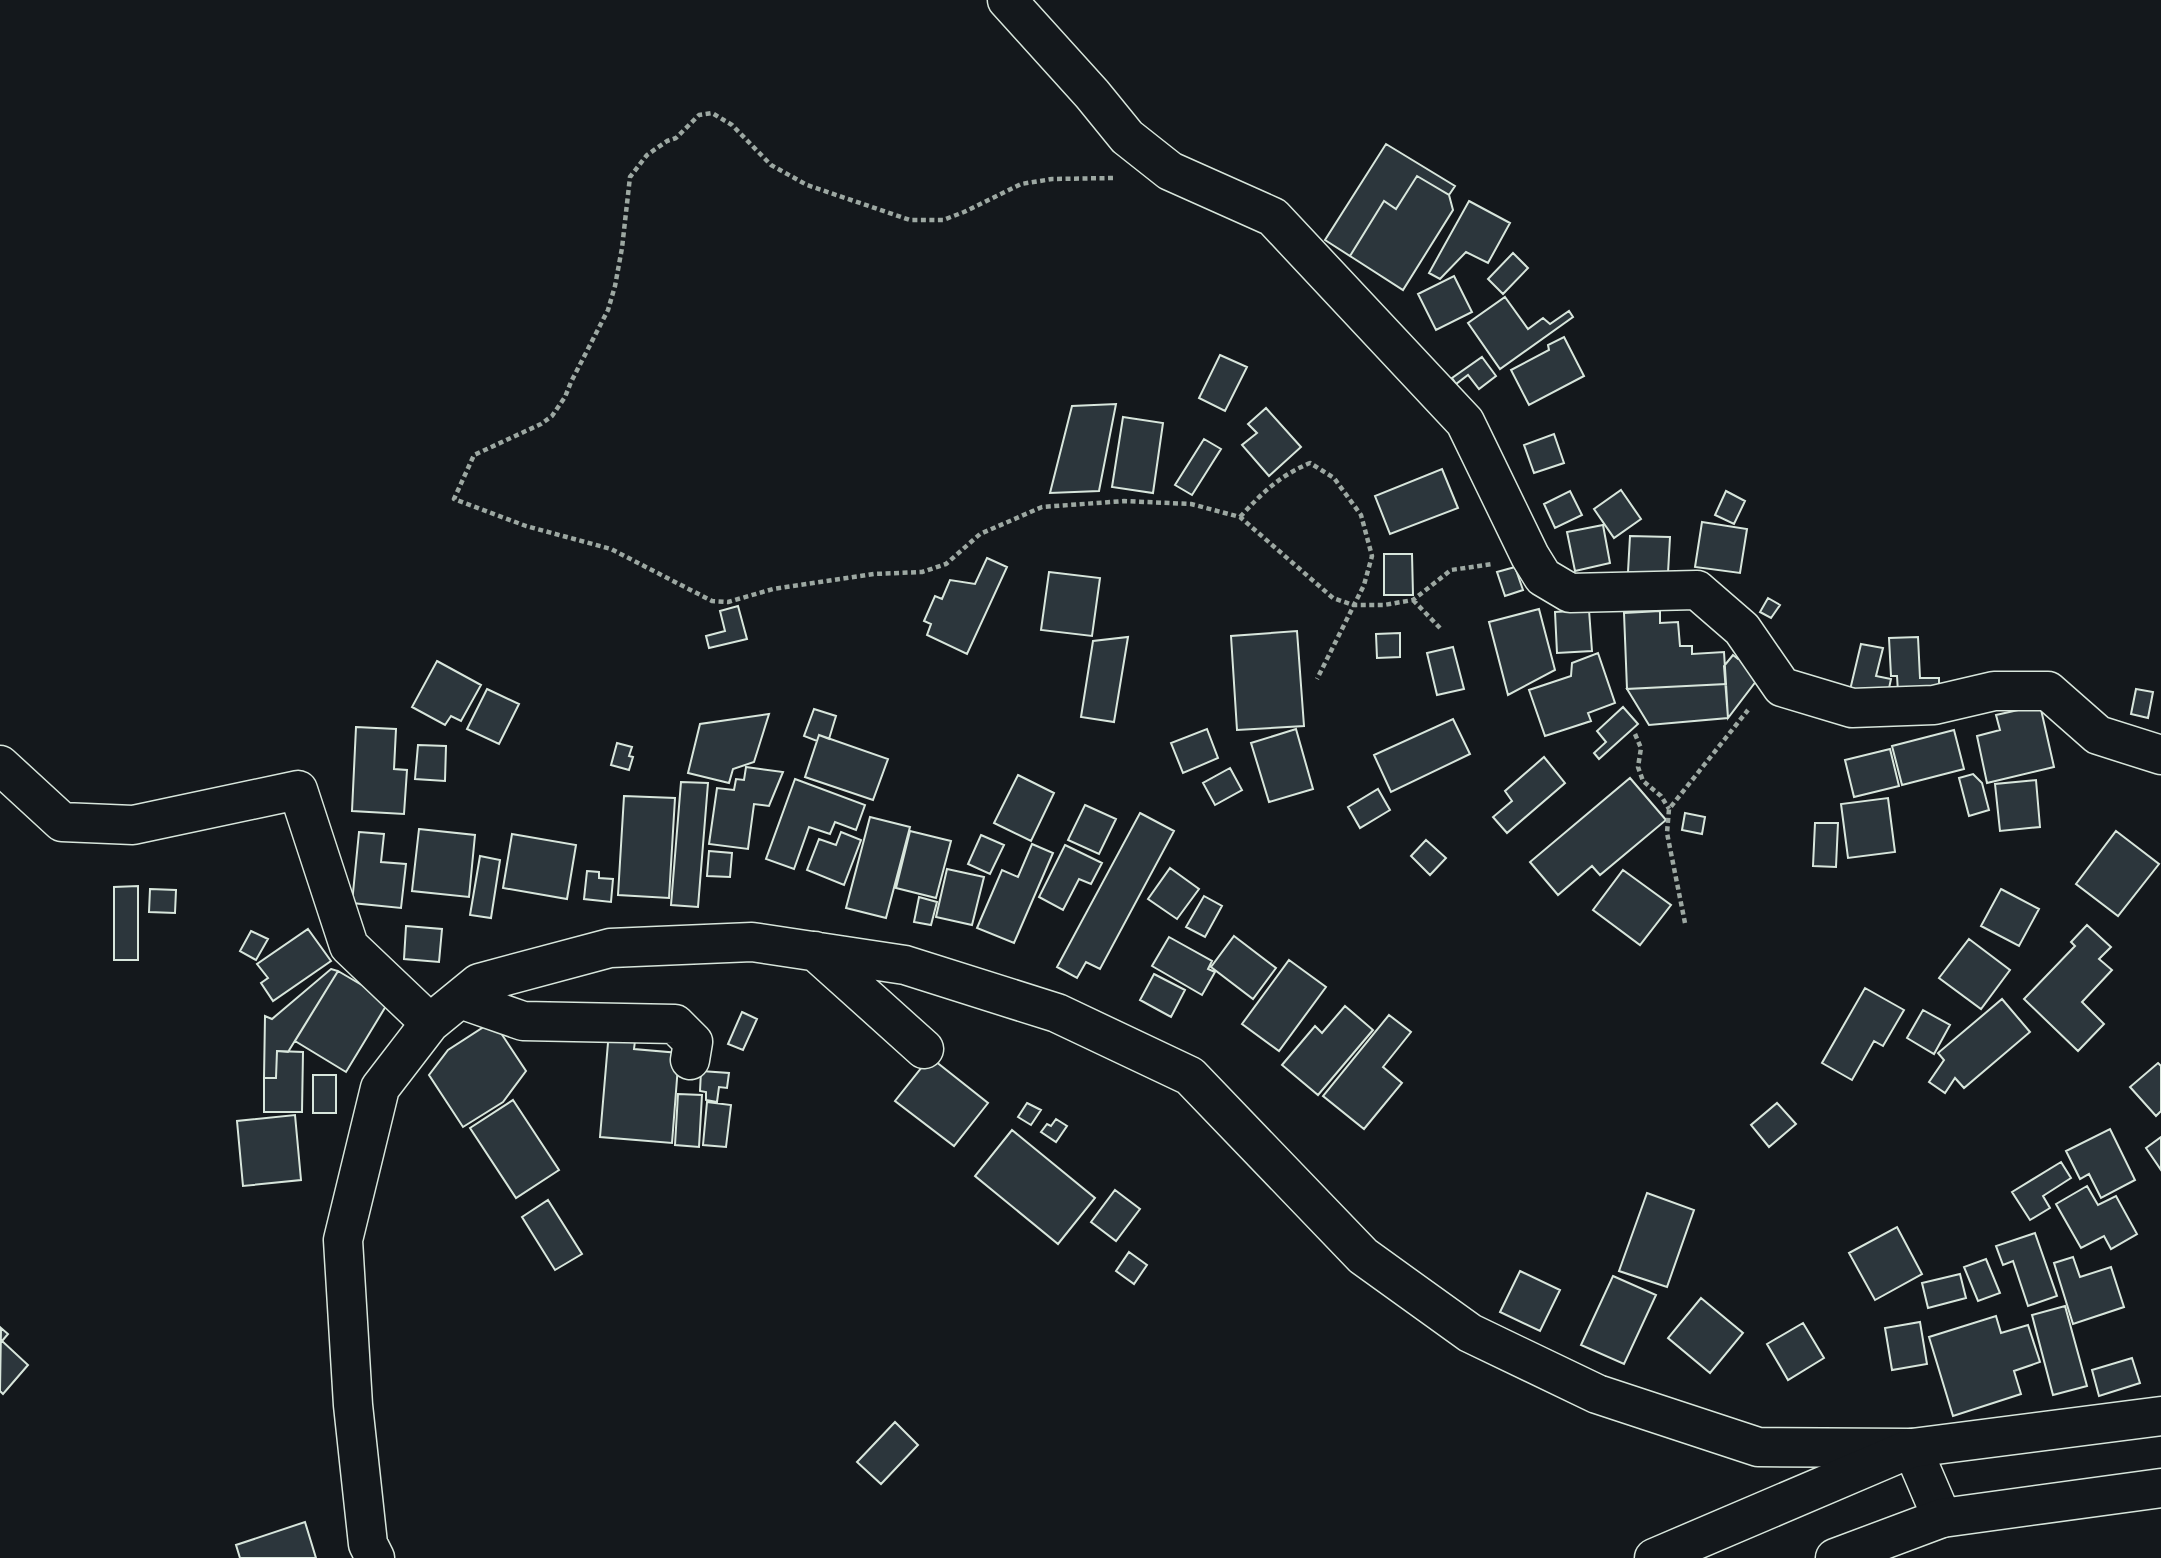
<svg xmlns="http://www.w3.org/2000/svg" width="2161" height="1558" font-family="Inter,sans-serif">
<style>
.building{fill:#2c363c;stroke:#d8e6dc;stroke-width:2}
.lines{fill:none;stroke-linecap:round;stroke-linejoin:round}
.minor-casing{stroke:#d8e6dc;stroke-width:41}
.major-casing{stroke:#d8e6dc;stroke-width:41}
.path{stroke:#9da8a2;stroke-width:4.5;stroke-dasharray:5 3.5;stroke-linecap:butt}
.minor{stroke:#14181c;stroke-width:38}
.major{stroke:#14181c;stroke-width:38}
</style>
<rect width="100%" height="100%" fill="#14181c"/>
<path class="building" d="M 1386,144 L 1455,186 L 1449,195 L 1417,176 L 1396,209 L 1384,201 L 1350,256 L 1325,240 Z
M 1417,176 L 1449,195 L 1453,210 L 1403,290 L 1350,256 L 1384,201 L 1396,209 Z
M 1469,201 L 1510,223 L 1488,263 L 1466,252 L 1440,279 L 1429,273 Z
M 1513,253 L 1528,268 L 1503,294 L 1488,279 Z
M 1454,276 L 1472,312 L 1436,330 L 1418,294 Z
M 1505,297 L 1528,329 L 1543,318 L 1550,324 L 1569,311 L 1573,317 L 1500,369 L 1468,323 Z
M 1564,337 L 1584,376 L 1529,405 L 1511,370 L 1549,350 L 1548,345 Z
M 1220,355 L 1247,367 L 1225,411 L 1199,398 Z
M 1482,357 L 1496,376 L 1479,389 L 1468,375 L 1456,384 L 1452,378 Z
M 1116,404 L 1099,491 L 1050,493 L 1072,406 Z
M 1266,408 L 1301,447 L 1269,476 L 1242,445 L 1257,433 L 1248,424 Z
M 1123,417 L 1163,423 L 1153,493 L 1112,487 Z
M 1554,434 L 1564,463 L 1534,473 L 1524,445 Z
M 1204,439 L 1221,449 L 1192,495 L 1175,485 Z
M 1442,469 L 1458,508 L 1390,534 L 1375,496 Z
M 1621,490 L 1641,519 L 1614,538 L 1594,509 Z
M 1570,491 L 1582,515 L 1555,528 L 1544,504 Z
M 1726,491 L 1745,501 L 1734,524 L 1715,515 Z
M 1702,522 L 1747,529 L 1740,573 L 1695,567 Z
M 1603,525 L 1610,563 L 1575,571 L 1567,532 Z
M 1630,536 L 1670,537 L 1668,573 L 1628,572 Z
M 1384,554 L 1412,554 L 1413,595 L 1384,595 Z
M 987,558 L 1007,567 L 967,654 L 927,635 L 931,624 L 924,621 L 935,596 L 942,599 L 950,580 L 975,584 Z
M 1515,567 L 1523,590 L 1505,596 L 1497,572 Z
M 1049,572 L 1100,578 L 1092,636 L 1041,630 Z
M 1768,598 L 1780,605 L 1771,618 L 1760,612 Z
M 738,606 L 747,639 L 709,648 L 706,636 L 725,631 L 720,611 Z
M 1539,609 L 1555,670 L 1508,695 L 1489,622 Z
M 1589,610 L 1592,651 L 1557,653 L 1555,612 Z
M 1660,611 L 1660,623 L 1678,622 L 1680,646 L 1692,646 L 1692,654 L 1724,652 L 1726,684 L 1627,689 L 1624,613 Z
M 1297,631 L 1304,726 L 1237,730 L 1231,636 Z
M 1400,633 L 1400,657 L 1377,658 L 1376,634 Z
M 1128,637 L 1114,722 L 1081,717 L 1093,641 Z
M 1918,637 L 1920,678 L 1939,678 L 1939,690 L 1898,692 L 1897,676 L 1891,676 L 1889,638 Z
M 1861,644 L 1883,648 L 1876,676 L 1891,679 L 1888,693 L 1850,690 Z
M 1453,647 L 1464,689 L 1437,695 L 1427,653 Z
M 1598,653 L 1615,703 L 1588,713 L 1591,721 L 1545,736 L 1529,690 L 1571,676 L 1572,663 Z
M 1733,655 L 1738,659 L 1741,656 L 1763,672 L 1728,718 L 1724,666 Z
M 437,661 L 481,685 L 461,721 L 451,716 L 445,725 L 412,707 Z
M 1726,684 L 1728,718 L 1649,725 L 1627,689 Z
M 487,689 L 519,704 L 499,744 L 467,729 Z
M 2136,689 L 2153,692 L 2148,718 L 2131,714 Z
M 2040,705 L 2054,767 L 1987,783 L 1977,736 L 2000,730 L 1996,715 Z
M 1623,707 L 1638,724 L 1599,759 L 1594,753 L 1606,742 L 1597,731 Z
M 814,709 L 836,716 L 829,739 L 819,735 L 817,741 L 804,736 Z
M 769,714 L 754,762 L 733,769 L 729,783 L 688,773 L 700,724 Z
M 1453,719 L 1470,754 L 1391,792 L 1374,755 Z
M 356,727 L 396,729 L 394,769 L 407,770 L 404,814 L 352,811 Z
M 1207,729 L 1218,758 L 1183,773 L 1171,743 Z
M 1296,729 L 1313,789 L 1269,802 L 1251,743 Z
M 1954,730 L 1964,769 L 1902,785 L 1892,746 Z
M 819,735 L 888,759 L 873,800 L 805,777 Z
M 617,743 L 632,747 L 629,756 L 633,757 L 629,770 L 611,765 Z
M 418,745 L 446,746 L 445,781 L 415,779 Z
M 1890,749 L 1899,786 L 1854,797 L 1845,760 Z
M 1544,757 L 1565,783 L 1507,833 L 1493,817 L 1512,801 L 1505,791 Z
M 746,767 L 783,772 L 769,806 L 754,804 L 748,849 L 709,844 L 717,788 L 734,790 L 736,779 L 744,780 Z
M 1230,768 L 1242,790 L 1215,805 L 1203,783 Z
M 1973,774 L 1982,783 L 1989,810 L 1969,816 L 1959,778 Z
M 1018,775 L 1054,793 L 1031,841 L 994,823 Z
M 1630,778 L 1666,820 L 1600,875 L 1592,866 L 1558,895 L 1530,862 Z
M 795,779 L 865,805 L 856,830 L 835,822 L 830,834 L 809,827 L 794,869 L 766,859 Z
M 2036,780 L 2040,827 L 2000,831 L 1995,784 Z
M 681,782 L 708,783 L 698,907 L 671,905 Z
M 1378,789 L 1390,810 L 1360,828 L 1348,807 Z
M 624,796 L 675,798 L 669,898 L 618,895 Z
M 1888,798 L 1895,852 L 1848,858 L 1841,804 Z
M 1085,805 L 1116,819 L 1099,854 L 1068,840 Z
M 1140,813 L 1174,831 L 1100,969 L 1086,962 L 1077,978 L 1057,967 Z
M 1685,813 L 1705,817 L 1702,834 L 1682,830 Z
M 870,817 L 910,827 L 886,918 L 846,908 Z
M 1815,823 L 1838,823 L 1836,867 L 1813,866 Z
M 419,829 L 475,835 L 469,897 L 412,891 Z
M 910,831 L 951,841 L 936,898 L 896,888 Z
M 2116,831 L 2159,864 L 2118,916 L 2076,884 Z
M 359,832 L 384,834 L 381,862 L 406,864 L 401,908 L 352,903 Z
M 841,832 L 861,840 L 844,885 L 807,870 L 819,839 L 836,845 Z
M 512,834 L 576,845 L 567,899 L 503,888 Z
M 981,835 L 1004,845 L 990,874 L 968,864 Z
M 1426,840 L 1446,858 L 1430,875 L 1411,856 Z
M 1032,844 L 1053,853 L 1014,943 L 977,928 L 1002,870 L 1018,877 Z
M 1065,845 L 1102,863 L 1091,884 L 1079,879 L 1063,910 L 1039,897 Z
M 709,851 L 732,853 L 730,877 L 707,876 Z
M 480,856 L 500,860 L 491,918 L 470,915 Z
M 1170,868 L 1199,889 L 1177,919 L 1148,899 Z
M 947,869 L 984,877 L 972,925 L 936,917 Z
M 1623,870 L 1671,905 L 1640,945 L 1593,910 Z
M 587,871 L 599,872 L 599,878 L 613,879 L 611,902 L 584,899 Z
M 138,886 L 138,960 L 114,960 L 114,887 Z
M 150,889 L 176,890 L 175,913 L 149,912 Z
M 2001,889 L 2039,909 L 2019,946 L 1981,926 Z
M 1204,896 L 1222,906 L 1205,937 L 1186,927 Z
M 919,897 L 937,902 L 931,925 L 914,922 Z
M 2087,925 L 2111,947 L 2099,959 L 2112,970 L 2082,1002 L 2104,1024 L 2078,1051 L 2024,999 L 2075,946 L 2071,942 Z
M 406,926 L 442,929 L 439,962 L 404,959 Z
M 308,929 L 331,961 L 273,1001 L 261,983 L 268,978 L 257,964 Z
M 251,931 L 268,939 L 256,960 L 240,951 Z
M 1234,936 L 1276,968 L 1253,999 L 1211,967 Z
M 1169,937 L 1212,961 L 1208,969 L 1215,972 L 1202,995 L 1152,966 Z
M 1969,939 L 2010,970 L 1981,1009 L 1939,978 Z
M 1289,960 L 1326,987 L 1279,1051 L 1242,1024 Z
M 331,969 L 338,971 L 288,1052 L 277,1051 L 276,1078 L 264,1078 L 265,1016 L 272,1019 Z
M 338,971 L 389,1001 L 346,1072 L 295,1041 Z
M 1154,974 L 1185,990 L 1171,1017 L 1140,1000 Z
M 1865,988 L 1904,1010 L 1883,1046 L 1874,1041 L 1852,1080 L 1822,1063 Z
M 2002,999 L 2030,1032 L 1964,1088 L 1955,1078 L 1945,1093 L 1929,1082 L 1944,1060 L 1938,1053 Z
M 1345,1006 L 1373,1030 L 1318,1095 L 1282,1065 L 1315,1026 L 1322,1033 Z
M 1923,1010 L 1950,1025 L 1934,1054 L 1907,1038 Z
M 742,1012 L 757,1019 L 743,1050 L 728,1044 Z
M 1389,1015 L 1411,1032 L 1383,1067 L 1402,1083 L 1364,1129 L 1323,1096 Z
M 493,1021 L 526,1071 L 503,1102 L 463,1127 L 429,1075 L 448,1050 Z
M 609,1031 L 636,1033 L 634,1049 L 679,1053 L 672,1143 L 600,1137 Z
M 277,1051 L 303,1052 L 302,1112 L 264,1112 L 264,1078 L 276,1078 Z
M 930,1057 L 988,1103 L 954,1146 L 895,1101 Z
M 2158,1063 L 2161,1066 L 2161,1111 L 2156,1116 L 2130,1087 Z
M 701,1071 L 729,1073 L 727,1088 L 719,1087 L 717,1102 L 706,1100 L 706,1092 L 700,1091 Z
M 313,1075 L 336,1075 L 336,1113 L 313,1113 Z
M 678,1094 L 702,1095 L 699,1147 L 675,1145 Z
M 513,1100 L 559,1170 L 516,1198 L 470,1128 Z
M 707,1102 L 731,1105 L 726,1147 L 703,1145 Z
M 1027,1103 L 1041,1110 L 1031,1125 L 1018,1117 Z
M 1777,1103 L 1796,1124 L 1769,1147 L 1751,1125 Z
M 295,1115 L 301,1180 L 243,1186 L 237,1121 Z
M 1056,1119 L 1067,1126 L 1056,1142 L 1041,1132 L 1047,1124 L 1051,1126 Z
M 2110,1129 L 2135,1180 L 2101,1198 L 2089,1174 L 2080,1179 L 2066,1151 Z
M 1012,1130 L 1095,1198 L 1058,1244 L 975,1176 Z
M 2161,1137 L 2161,1170 L 2146,1148 Z
M 2061,1162 L 2071,1178 L 2043,1196 L 2050,1208 L 2030,1220 L 2012,1192 Z
M 2087,1186 L 2098,1205 L 2116,1196 L 2137,1234 L 2111,1249 L 2104,1236 L 2081,1248 L 2056,1204 Z
M 1115,1190 L 1140,1209 L 1116,1241 L 1091,1222 Z
M 1647,1193 L 1694,1210 L 1667,1287 L 1619,1271 Z
M 548,1200 L 582,1254 L 555,1270 L 522,1217 Z
M 1897,1227 L 1922,1274 L 1875,1300 L 1849,1253 Z
M 2035,1233 L 2057,1296 L 2028,1306 L 2013,1261 L 2003,1265 L 1996,1246 Z
M 1129,1252 L 1147,1265 L 1134,1284 L 1116,1271 Z
M 2073,1257 L 2080,1277 L 2111,1267 L 2124,1307 L 2073,1324 L 2054,1263 Z
M 1986,1259 L 2000,1293 L 1978,1301 L 1964,1267 Z
M 1520,1271 L 1560,1290 L 1540,1331 L 1500,1312 Z
M 1960,1274 L 1966,1298 L 1928,1308 L 1922,1283 Z
M 1613,1276 L 1656,1295 L 1624,1364 L 1581,1345 Z
M 1701,1298 L 1743,1333 L 1710,1373 L 1668,1338 Z
M 2065,1306 L 2087,1386 L 2053,1395 L 2032,1315 Z
M 1996,1316 L 2001,1333 L 2028,1325 L 2040,1362 L 2014,1371 L 2021,1394 L 1953,1416 L 1929,1337 Z
M 1920,1322 L 1927,1364 L 1892,1370 L 1885,1328 Z
M 1803,1323 L 1824,1358 L 1788,1380 L 1767,1344 Z
M 1,1328 L 8,1334 L 2,1341 L 28,1365 L 3,1394 L 0,1391 Z
M 2132,1358 L 2140,1383 L 2099,1396 L 2092,1370 Z
M 895,1422 L 918,1445 L 881,1484 L 857,1462 Z
M 305,1522 L 316,1558 L 240,1558 L 236,1545 Z"/>
<g class="lines">
<g class="minor-casing">
<path id="minor" d="M 1007,0 L 1092,94 L 1127,137 L 1170,171 L 1273,217 L 1465,422 L 1530,556 L 1543,577 L 1570,593 L 1697,590 L 1742,629 L 1782,687 L 1852,708 L 1934,705 L 1994,691 L 2048,691 L 2098,735 L 2161,755
M 0,765 L 62,822 L 133,825 L 298,790 L 349,946 L 430,1023
M 815,951 L 924,1049
M 460,999 L 523,1021 L 675,1024 L 693,1042 L 690,1060
M 375,1558 L 368,1544 L 353,1405 L 343,1240 L 380,1088 L 430,1023 L 479,983 L 610,948 L 752,942 L 905,965 L 1057,1013 L 1190,1076 L 1363,1256 L 1470,1333 L 1597,1394 L 1758,1447 L 1912,1448 L 1942,1518"/>
</g>
<g class="major-casing">
<path id="major" d="M 1654,1558 L 1912,1448 L 2161,1416
M 1835,1558 L 1942,1518 L 2161,1488"/>
</g>
<path class="path" d="M 1113,178 L 1052,179 L 1021,184 L 964,212 L 943,220 L 910,220 L 807,185 L 771,165 L 732,125 L 712,113 L 699,115 L 676,138 L 667,141 L 647,155 L 630,177 L 622,248 L 615,286 L 608,310 L 571,382 L 565,397 L 552,416 L 541,424 L 474,455 L 454,499 L 526,526 L 611,549 L 712,601 L 728,602 L 773,589 L 874,574 L 922,572 L 946,564 L 980,534 L 1042,507 L 1124,501 L 1191,504 L 1240,517 L 1333,598 L 1353,605 L 1384,605 L 1413,600 L 1451,570 L 1492,564
M 1240,517 C 1262,493 1279,476 1310,463 L 1334,478 L 1361,515 L 1372,556 L 1364,585 L 1317,679
M 1413,600 L 1440,628
M 1635,734 L 1641,748 L 1638,767 L 1643,781 L 1661,796 L 1669,809
M 1685,923 L 1667,833 L 1669,809 L 1748,710"/>
<use href="#minor" class="minor"/>
<use href="#major" class="major"/>
</g>
</svg>
